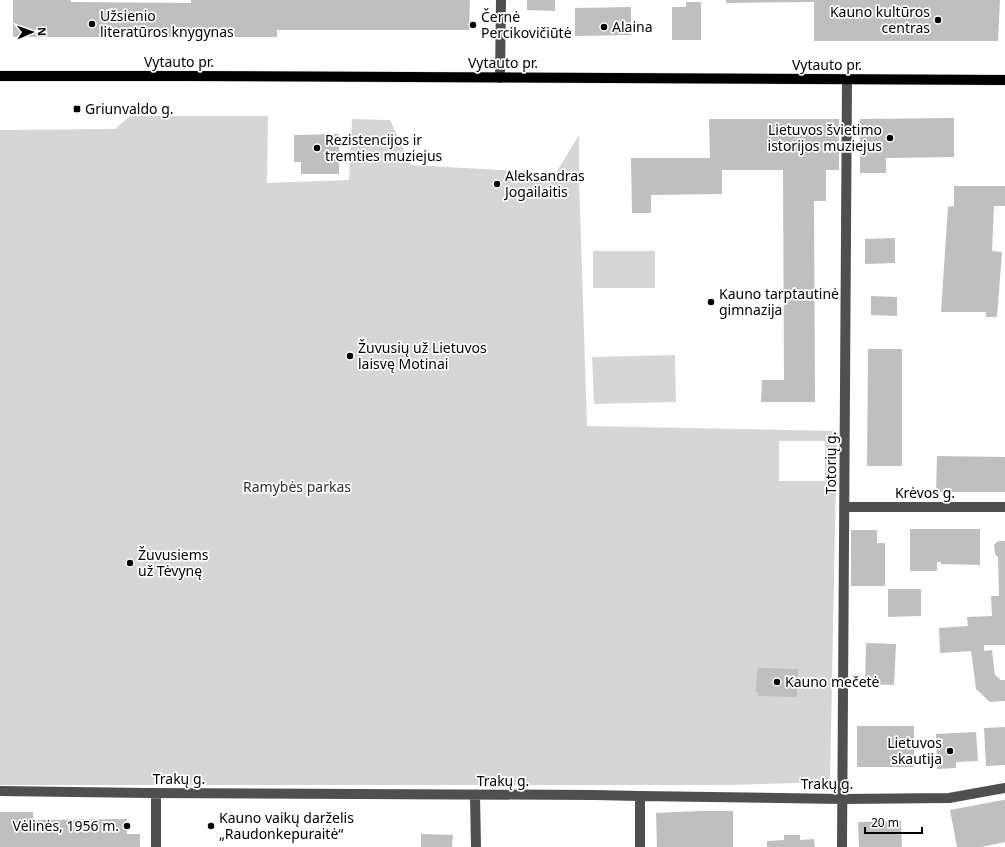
<svg xmlns="http://www.w3.org/2000/svg" width="1005" height="847" font-family="'Noto Sans',sans-serif">
<style>
.green{fill:#d6d6d6;fill-rule:evenodd}
.building{fill:#bfbfbf}
.lines{fill:none;stroke-linecap:round;stroke-linejoin:round}
.major-casing{stroke:#dbdbdb;stroke-width:11}
.minor{stroke:#4f4f4f;stroke-width:10}
.major{stroke:#000;stroke-width:10}
.poi-dot{fill:#000;stroke:#fff;stroke-width:1.5}
.labels{text-anchor:middle;stroke-width:3.5;stroke-linejoin:round;paint-order:stroke}
.poi-label{font-size:14px;fill:#000;stroke:#fff;text-anchor:start}
.street-label{font-size:14px;fill:#000;stroke:#fff}
.park-label{font-size:14px;fill:#2d2d2d;stroke:#fff}
</style>
<rect width="100%" height="100%" fill="#fff"/>
<path class="green" d="M 130,116 L 268,116 L 267,183 L 349,180 L 352,119 L 390,120 L 411,165 L 556,173 L 579,135 L 579,178 L 587,426 L 837,431 L 830,779 L 826,782 L 731,785 L 0,785 L 0,130 L 115,129 ZM 779,441 L 825,441 L 825,481 L 779,481 Z
M 593,251 L 655,251 L 655,288 L 593,288 Z
M 675,355 L 676,402 L 594,404 L 592,357 Z"/>
<path class="building" d="M 13,0 L 71,0 L 71,2 L 191,3 L 191,0 L 470,0 L 469,30 L 277,30 L 277,37 L 13,37 Z
M 527,0 L 555,0 L 555,11 L 527,10 Z
M 726,0 L 1000,0 L 998,41 L 814,41 L 814,2 L 726,3 Z
M 686,2 L 701,2 L 701,40 L 672,40 L 672,7 L 686,7 Z
M 631,7 L 631,35 L 575,36 L 575,8 Z
M 954,118 L 954,157 L 886,158 L 886,173 L 860,173 L 860,119 Z
M 709,119 L 839,119 L 839,170 L 826,170 L 826,201 L 814,201 L 815,402 L 761,402 L 762,380 L 784,380 L 783,170 L 722,170 L 722,194 L 651,195 L 651,213 L 632,213 L 631,158 L 710,158 Z
M 339,134 L 339,174 L 301,174 L 301,162 L 294,162 L 294,135 Z
M 954,186 L 1005,186 L 1005,206 L 994,206 L 992,251 L 1002,252 L 997,317 L 986,317 L 986,312 L 941,312 L 948,207 L 954,206 Z
M 895,238 L 895,263 L 865,264 L 865,239 Z
M 871,296 L 897,297 L 897,316 L 871,315 Z
M 868,349 L 902,349 L 902,466 L 867,466 Z
M 937,456 L 1005,457 L 1005,492 L 936,492 Z
M 910,529 L 980,529 L 980,565 L 941,564 L 941,562 L 937,562 L 937,571 L 910,571 Z
M 851,530 L 877,530 L 877,543 L 885,543 L 885,586 L 851,586 Z
M 998,541 L 1005,541 L 1005,645 L 984,645 L 984,651 L 992,650 L 995,675 L 1001,680 L 1005,680 L 1005,701 L 990,702 L 976,689 L 971,651 L 940,653 L 939,628 L 968,626 L 967,617 L 992,616 L 991,596 L 999,596 L 998,557 L 995,554 L 994,545 Z
M 888,589 L 921,589 L 921,616 L 888,617 Z
M 866,643 L 896,644 L 894,685 L 865,684 Z
M 758,668 L 798,669 L 797,697 L 758,696 L 758,692 L 756,692 L 757,671 L 758,671 Z
M 857,726 L 914,726 L 914,767 L 857,767 Z
M 1005,727 L 1005,765 L 986,766 L 984,728 Z
M 976,732 L 978,761 L 956,762 L 956,768 L 937,769 L 936,734 Z
M 1003,800 L 1005,800 L 1005,842 L 981,847 L 957,847 L 950,810 Z
M 700,811 L 733,811 L 733,847 L 657,847 L 656,813 Z
M 0,812 L 33,812 L 33,820 L 127,819 L 127,834 L 140,834 L 140,847 L 0,847 Z
M 901,821 L 902,847 L 859,847 L 858,822 Z
M 421,834 L 453,835 L 452,847 L 421,847 Z
M 784,835 L 800,835 L 800,840 L 814,839 L 815,847 L 767,847 L 767,841 L 784,840 Z"/>
<g class="lines">
<g class="major-casing">
<path id="major" d="M 0,76 L 185,76 L 1005,80"/>
</g>
<path class="minor" d="M 500,78 L 501,0
M 845,507 L 1005,507
M 0,791 L 147,793 L 593,795 L 640,796 L 842,799 L 949,798 L 1005,788
M 156,793 L 156,847
M 475,795 L 476,847
M 640,847 L 640,796
M 842,847 L 847,80"/>
<use href="#major" class="major"/>
</g>
<g class="poi-dot">
<circle cx="938" cy="20" r="4"/>
<circle cx="92" cy="24" r="4"/>
<circle cx="473" cy="25" r="4"/>
<circle cx="604" cy="27" r="4"/>
<rect x="73" y="105" width="8" height="8" rx="2"/>
<circle cx="890" cy="138" r="4"/>
<circle cx="317" cy="148" r="4"/>
<circle cx="497" cy="184" r="4"/>
<circle cx="711" cy="302" r="4"/>
<circle cx="350" cy="356" r="4"/>
<circle cx="130" cy="563" r="4"/>
<circle cx="777" cy="682" r="4"/>
<circle cx="950" cy="751" r="4"/>
<circle cx="127" cy="826" r="4"/>
<circle cx="211" cy="826" r="4"/>
</g>
<g class="labels">
<g class="poi-label">
<text x="930" y="17" text-anchor="end">Kauno kultūros<tspan x="930" dy="16">centras</tspan></text>
<text x="100" y="21">Užsienio<tspan x="100" dy="16">literatūros knygynas</tspan></text>
<text x="481" y="22">Černė<tspan x="481" dy="16">Percikovičiūtė</tspan></text>
<text x="612" y="32">Alaina</text>
<text x="85" y="114">Griunvaldo g.</text>
<text x="882" y="135" text-anchor="end">Lietuvos švietimo<tspan x="882" dy="16">istorijos muziejus</tspan></text>
<text x="325" y="145">Rezistencijos ir<tspan x="325" dy="16">tremties muziejus</tspan></text>
<text x="505" y="181">Aleksandras<tspan x="505" dy="16">Jogailaitis</tspan></text>
<text x="719" y="299">Kauno tarptautinė<tspan x="719" dy="16">gimnazija</tspan></text>
<text x="358" y="353">Žuvusių už Lietuvos<tspan x="358" dy="16">laisvę Motinai</tspan></text>
<text x="138" y="560">Žuvusiems<tspan x="138" dy="16">už Tėvynę</tspan></text>
<text x="785" y="687">Kauno mečetė</text>
<text x="942" y="748" text-anchor="end">Lietuvos<tspan x="942" dy="16">skautija</tspan></text>
<text x="219" y="823">Kauno vaikų darželis<tspan x="219" dy="16">„Raudonkepuraitė“</tspan></text>
<text x="119" y="831" text-anchor="end">Vėlinės, 1956 m.</text>
</g>
<g class="street-label">
<text x="179" y="67">Vytauto pr.</text>
<text x="503" y="68">Vytauto pr.</text>
<text x="827" y="70">Vytauto pr.</text>
<text transform="translate(831 463) rotate(-90)" y="5">Totorių g.</text>
<text x="925" y="498">Krėvos g.</text>
<text x="179" y="784">Trakų g.</text>
<text x="503" y="786">Trakų g.</text>
<text x="827" y="789">Trakų g.</text>
</g>
<g class="park-label">
<text x="297" y="492">Ramybės parkas</text>
</g>
</g>
<g transform="translate(32 32) rotate(88)" stroke="#ffffff" stroke-width="3" paint-order="stroke">
<path d="M0-3L7 15L0 10L-7 15Z" fill="#000000"/>
<text y="-6" font-size="11" font-weight="bold" text-anchor="middle" fill="#000000">N</text>
</g>
<path d="M865 827v6h57v-6" fill="none" stroke="#000000" stroke-width="2"/>
<text x="871" y="827" font-size="12" fill="#000000" stroke="#ffffff" stroke-width="3" paint-order="stroke">20 m</text>
</svg>
